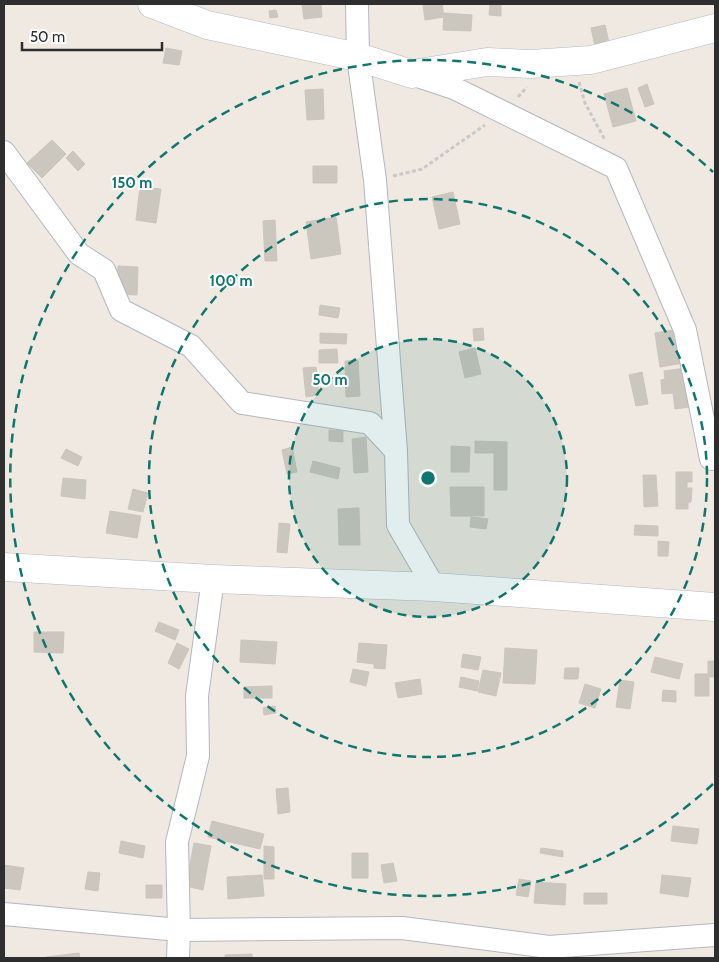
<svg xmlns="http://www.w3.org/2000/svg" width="719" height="962" font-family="Cabin,sans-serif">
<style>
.building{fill:#cbc7bf;stroke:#cbc5ba}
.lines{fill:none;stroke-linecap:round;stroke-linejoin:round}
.minor-casing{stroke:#b4b7c1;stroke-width:24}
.tertiary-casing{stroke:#b4b7c1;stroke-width:29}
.path{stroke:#c9c9c9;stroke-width:3;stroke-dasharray:4 2.5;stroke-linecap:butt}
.minor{stroke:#fff;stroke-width:22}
.tertiary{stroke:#fff;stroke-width:28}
.ring{fill:none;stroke:#0f766e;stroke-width:2.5;stroke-dasharray:9 6}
.centre{fill:#0f766e;stroke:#fff;stroke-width:2.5}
.ring-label{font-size:15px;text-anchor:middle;font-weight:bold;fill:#0f766e;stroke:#fff;stroke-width:4;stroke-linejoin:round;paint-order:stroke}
</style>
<rect width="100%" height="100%" fill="#efe9e1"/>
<path class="building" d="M 302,4 L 321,4 L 322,17 L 304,19 Z
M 423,4 L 442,4 L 444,17 L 425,20 Z
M 490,4 L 501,4 L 501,16 L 489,15 Z
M 276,10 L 278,17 L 270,18 L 269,11 Z
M 444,13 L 472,15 L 471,31 L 443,30 Z
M 605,25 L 610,47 L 596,51 L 591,28 Z
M 166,48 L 182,51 L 179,65 L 163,63 Z
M 647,84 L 654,104 L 645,107 L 638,88 Z
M 627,88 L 636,121 L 613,127 L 604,94 Z
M 323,89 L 324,119 L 307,120 L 305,90 Z
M 52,140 L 66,154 L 42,178 L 27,163 Z
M 73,151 L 85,164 L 78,171 L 66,158 Z
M 313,166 L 337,166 L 337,183 L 313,183 Z
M 140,187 L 161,189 L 156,223 L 136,220 Z
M 453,192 L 460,224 L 439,229 L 432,197 Z
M 336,217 L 341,254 L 311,259 L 306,222 Z
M 275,220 L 277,261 L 265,261 L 263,221 Z
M 118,266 L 138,267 L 137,295 L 117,294 Z
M 320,305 L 340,308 L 338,318 L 319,315 Z
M 483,328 L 484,340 L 474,341 L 473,329 Z
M 679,329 L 684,363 L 660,367 L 655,333 Z
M 320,333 L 347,334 L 346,344 L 320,343 Z
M 475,348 L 481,374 L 465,378 L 459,352 Z
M 337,349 L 338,363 L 319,363 L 319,350 Z
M 358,360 L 360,396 L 346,397 L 345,361 Z
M 316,367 L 319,395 L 306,397 L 303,368 Z
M 685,368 L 689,407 L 675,409 L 673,393 L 662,394 L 661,380 L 665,379 L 664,371 Z
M 642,372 L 648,404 L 636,406 L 629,375 Z
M 329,430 L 343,431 L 343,442 L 329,441 Z
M 366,437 L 368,472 L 354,473 L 352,439 Z
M 475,441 L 507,442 L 507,490 L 494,490 L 494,453 L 475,453 Z
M 451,446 L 470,447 L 469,472 L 451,472 Z
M 292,447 L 297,472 L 287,474 L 282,450 Z
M 66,449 L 82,457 L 78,466 L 61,458 Z
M 313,461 L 340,468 L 338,479 L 310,472 Z
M 676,472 L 692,472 L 692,482 L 687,482 L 687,488 L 692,488 L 691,502 L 688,502 L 688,509 L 676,509 Z
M 643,475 L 656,475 L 658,506 L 644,507 Z
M 63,478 L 86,480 L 85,499 L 61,496 Z
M 450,487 L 484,487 L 484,516 L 451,516 Z
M 133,489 L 148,493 L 143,512 L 128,509 Z
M 359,508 L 360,545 L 339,545 L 338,509 Z
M 110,511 L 141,516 L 137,538 L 106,533 Z
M 471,517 L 488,519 L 486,529 L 470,527 Z
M 279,523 L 290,524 L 287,553 L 277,552 Z
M 635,525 L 658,526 L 658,536 L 634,535 Z
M 658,541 L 669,542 L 668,556 L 658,556 Z
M 159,622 L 179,630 L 175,640 L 155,631 Z
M 34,632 L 64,632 L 63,653 L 34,652 Z
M 241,640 L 277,642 L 275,664 L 240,662 Z
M 177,643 L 189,649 L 179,669 L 168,663 Z
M 359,643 L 387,645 L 385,669 L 374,668 L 374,664 L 357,662 Z
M 505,648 L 537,650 L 535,684 L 503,683 Z
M 463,654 L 481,657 L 478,670 L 461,667 Z
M 655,657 L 683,664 L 679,679 L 651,672 Z
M 708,661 L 715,661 L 715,677 L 709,677 L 709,696 L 695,696 L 695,674 L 708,674 Z
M 565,668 L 579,668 L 578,679 L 564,679 Z
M 353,669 L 369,672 L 366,686 L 350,682 Z
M 483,670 L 501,673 L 496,696 L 478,692 Z
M 461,677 L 479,681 L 477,691 L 459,687 Z
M 420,679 L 422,694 L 398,698 L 395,683 Z
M 620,680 L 634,682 L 630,709 L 616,707 Z
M 585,684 L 601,689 L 595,708 L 579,703 Z
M 272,686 L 272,698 L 244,698 L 244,687 Z
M 663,690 L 676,691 L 676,702 L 662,701 Z
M 275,706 L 276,713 L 264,715 L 263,708 Z
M 288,788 L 290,812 L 278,814 L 276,789 Z
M 212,821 L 264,834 L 260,849 L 208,837 Z
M 673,826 L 699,829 L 697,844 L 671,841 Z
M 121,841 L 145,846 L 143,858 L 119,853 Z
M 194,843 L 211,846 L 203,890 L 186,886 Z
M 264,846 L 274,847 L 274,879 L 264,879 Z
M 541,848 L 563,851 L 563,857 L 540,853 Z
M 352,853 L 368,853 L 368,878 L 352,878 Z
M 393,863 L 397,881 L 384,883 L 381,865 Z
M 4,865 L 24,868 L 20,890 L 4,888 Z
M 88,872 L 100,873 L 98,891 L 85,889 Z
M 262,875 L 264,896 L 228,899 L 227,877 Z
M 662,875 L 691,878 L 688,897 L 660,893 Z
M 519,879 L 531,881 L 528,897 L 516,895 Z
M 536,882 L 566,884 L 565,905 L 534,903 Z
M 146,885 L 162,885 L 162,898 L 146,898 Z
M 584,893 L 607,893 L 607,904 L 584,904 Z
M 79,953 L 80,958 L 47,958 L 46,957 Z
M 252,954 L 252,958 L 225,958 L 225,955 Z"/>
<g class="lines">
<g class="minor-casing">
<path id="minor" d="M 357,4 L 358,57 L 375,180 L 396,451 L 398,525 L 434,587
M 412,74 L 454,88 L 616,168 L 685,330 L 711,459 L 715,459
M 4,152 L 79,254 L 104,270 L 121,310 L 191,346 L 242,403 L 370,423 L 396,451
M 4,914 L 179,930 L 402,928 L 549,947 L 715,935
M 178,958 L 179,930 L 177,842 L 198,756 L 197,696 L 213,579"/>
</g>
<g class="tertiary-casing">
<path id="tertiary" d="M 152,4 L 207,25 L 358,57 L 412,74 L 487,62 L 531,64 L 591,60 L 715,28
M 4,567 L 213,579 L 434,587 L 715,607"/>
</g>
<path class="path" d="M 579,82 L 585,103 L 605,140
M 518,97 L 527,87
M 393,176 L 422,169 L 485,125"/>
<use href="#minor" class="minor"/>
<use href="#tertiary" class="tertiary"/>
</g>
<circle cx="428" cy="478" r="139" fill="#0f766e" fill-opacity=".12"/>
<g class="ring">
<circle cx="428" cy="478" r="139"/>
<circle cx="428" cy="478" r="279"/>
<path d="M713 784A418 418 0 1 1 713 172"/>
</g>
<circle cx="428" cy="478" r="8" class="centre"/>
<g class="ring-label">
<text x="132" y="188">150 m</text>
<text x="231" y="286">100 m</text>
<text x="330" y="385">50 m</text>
</g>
<rect width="719" height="962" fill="none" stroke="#2e2e2e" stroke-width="10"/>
<path d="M22 42v8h140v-8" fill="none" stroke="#2e2e2e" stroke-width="2.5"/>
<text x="30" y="42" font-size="15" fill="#2e2e2e" stroke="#ffffff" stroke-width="4" paint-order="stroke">50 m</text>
</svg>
